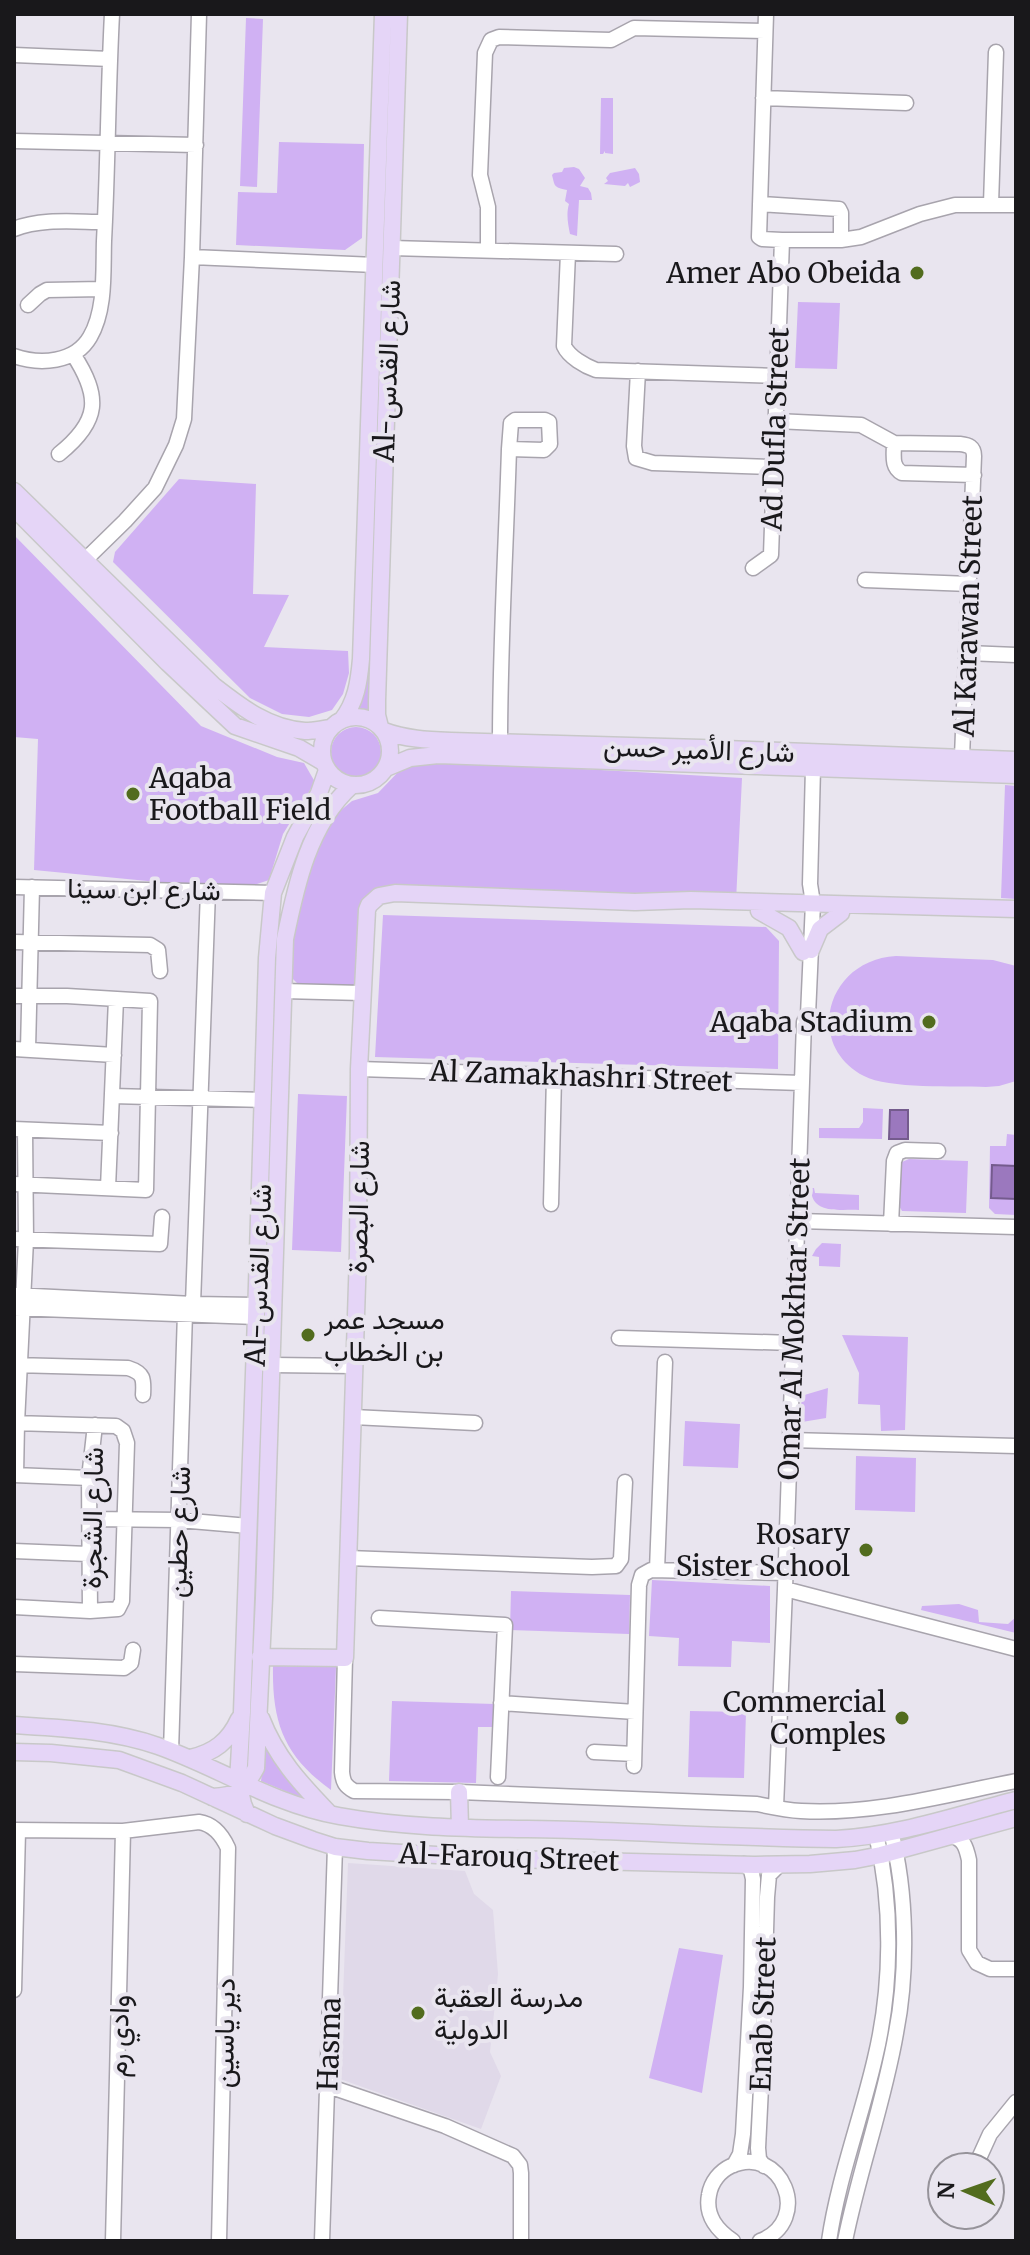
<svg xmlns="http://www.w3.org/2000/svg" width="1030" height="2255" font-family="Merriweather,Vazirmatn,serif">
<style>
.built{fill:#e0d9e9}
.green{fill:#d0b1f3}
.water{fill:#9b78be;stroke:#745b8d;stroke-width:2}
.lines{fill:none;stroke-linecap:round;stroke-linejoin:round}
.minor-casing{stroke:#a8a4ad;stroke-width:17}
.major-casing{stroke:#c8c8c8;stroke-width:19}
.minor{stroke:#fff;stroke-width:14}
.major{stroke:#e5d5f7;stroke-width:16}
.poi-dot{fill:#526c1e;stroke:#e9e5ef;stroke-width:3}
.labels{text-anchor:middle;stroke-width:8;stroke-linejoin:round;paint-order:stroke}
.poi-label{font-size:28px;fill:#19181b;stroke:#e9e5ef;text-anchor:end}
.street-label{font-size:28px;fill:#19181b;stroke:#e9e5ef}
</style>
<rect width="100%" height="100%" fill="#e9e5ef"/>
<path class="built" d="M 348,1863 L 465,1871 L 474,1894 L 493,1910 L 498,1974 L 490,2052 L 501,2076 L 481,2129 L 340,2079 Z"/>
<path class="green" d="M 246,18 L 263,19 L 257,187 L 240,186 Z
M 601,98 L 613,98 L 613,154 L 605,153 L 605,151 L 603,154 L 600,154 Z
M 279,142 L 364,144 L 362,238 L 345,250 L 236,245 L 238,192 L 277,193 Z
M 574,167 L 579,169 L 585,178 L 580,186 L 588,188 L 591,193 L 592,200 L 579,200 L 577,236 L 570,234 C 568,224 566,214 569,204 L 565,201 L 567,190 C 553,187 555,186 552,175 L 554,173 L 562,172 L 564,168 Z
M 635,168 L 639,174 L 640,182 L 630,187 L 628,183 L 625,186 L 604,184 L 608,181 L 606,178 L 610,173 Z
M 798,302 L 840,303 L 837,369 L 795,368 Z
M 376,460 L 375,504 L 377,520 L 372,712 L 356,711 Z
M 179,479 L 256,484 L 253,594 L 289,595 L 264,647 L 348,651 L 349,673 L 343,694 L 332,710 L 309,717 L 282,714 L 250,698 L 113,562 L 115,552 Z
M 14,535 L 201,726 L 277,757 L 304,763 L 315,782 L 283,834 L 269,880 L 254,885 L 199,886 L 34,870 L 38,739 L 14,737 Z
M331 752a25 25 0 1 1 50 0a25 25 0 1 1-50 0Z
M 425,760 L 742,778 L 736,901 L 381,893 L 364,909 L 356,986 L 300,986 L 291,977 L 291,946 L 297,906 L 319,845 L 334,816 L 352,801 L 378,793 L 402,768 Z
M 1005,785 L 1016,786 L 1016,899 L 1001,898 Z
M 383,915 L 766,927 L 779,941 L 778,1069 L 375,1057 Z
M 896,956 L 993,960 L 1016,966 L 1016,1081 L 999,1086 L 986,1087 C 956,1086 888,1089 864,1076 C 804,1045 826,960 896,956 Z
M 298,1094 L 347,1096 L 341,1252 L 292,1250 Z
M 863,1108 L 883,1109 L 882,1139 L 819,1138 L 819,1128 L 859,1128 L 863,1122 Z
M 1007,1134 L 1016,1135 L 1016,1215 L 995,1214 L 989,1208 L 990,1146 L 1006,1146 Z
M 909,1159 L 968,1161 L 966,1213 L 902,1211 L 897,1202 L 899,1166 L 902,1162 Z
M 811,1188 L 814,1188 L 815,1193 L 859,1195 L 859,1210 C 839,1209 811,1215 811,1188 Z
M 822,1243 L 841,1244 L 840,1267 L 819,1266 L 819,1257 L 812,1256 L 816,1249 Z
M 842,1335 L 908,1337 L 905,1430 L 881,1431 L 880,1405 L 858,1404 L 859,1373 Z
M 828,1388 L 826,1418 L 802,1422 L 801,1396 Z
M 685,1421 L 740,1424 L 738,1468 L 683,1466 Z
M 856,1456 L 916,1458 L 915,1512 L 855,1510 Z
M 652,1580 L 770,1586 L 770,1643 L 732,1641 L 731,1667 L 678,1666 L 679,1638 L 649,1636 Z
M 511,1591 L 630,1595 L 629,1634 L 510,1630 Z
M 959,1604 L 978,1610 L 979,1622 L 1008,1624 L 1016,1617 L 1016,1633 L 921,1610 L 922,1606 Z
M 273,1666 L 336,1667 L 331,1790 C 284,1756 272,1723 273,1666 Z
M 392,1701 L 495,1704 L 494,1727 L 478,1727 L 476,1783 L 389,1781 Z
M 690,1711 L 746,1712 L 744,1778 L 688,1777 Z
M 266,1738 L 311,1802 L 261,1781 Z
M 679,1948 L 723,1955 L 702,2093 L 649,2078 Z"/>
<path class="water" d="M 890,1110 L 908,1110 L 908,1139 L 889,1139 Z
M 992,1165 L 1016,1166 L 1016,1199 L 991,1198 Z"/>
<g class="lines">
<g class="minor-casing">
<path id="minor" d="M 14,55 L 110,59
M 763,98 L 906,103
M 14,141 L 196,145
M 760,204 L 839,209 L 841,213 L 841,240
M 991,204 L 996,52
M 14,229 C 42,218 75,222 105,222
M 782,240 L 841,240 L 861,237 L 920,214 L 955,205 L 1016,205
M 391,248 L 616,254
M 488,250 L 488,207 L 480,175 L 485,53 L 491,40 L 499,37 L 611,40 L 634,28 L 765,31
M 568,253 L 564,346 C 569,357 585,366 596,370 L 777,376
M 192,257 L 375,265
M 28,305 L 40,294 L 47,290 L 102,289
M 14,356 C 40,365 75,363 90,337 C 106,310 103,271 104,241 C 108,165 108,89 112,14
M 638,371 L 634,446 L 636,458 L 653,463 L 773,467
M 776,421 L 861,425 L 894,443
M 59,454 C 100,421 101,397 73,354
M 79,566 L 125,521 L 155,488 L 176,445 L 184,419 L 192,257 L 199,14
M 753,568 L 771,555 L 782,240 L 762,239 L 759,237 L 766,14
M 865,580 L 970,584
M 967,653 L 1016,655
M 500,743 C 500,645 506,547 509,449 L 511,423 L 515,420 L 545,420 L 549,422 L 550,444 L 544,450 L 509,449
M 962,757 L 974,456 C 974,447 969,445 960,444 L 894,443 C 894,455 891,467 902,473 L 974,475
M 14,887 L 273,893
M 14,942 L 150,945 L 158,950 L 160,971
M 283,991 L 362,993
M 14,996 L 67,996 L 150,1001 L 146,1190 L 14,1184
M 14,1049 L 114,1055
M 28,1049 L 32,887
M 359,1069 L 802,1083
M 112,1096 L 263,1100
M 14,1129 L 111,1133
M 108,1188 L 116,999
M 551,1204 L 554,1076
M 798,1221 L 1016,1227
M 891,1224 L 894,1161 L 897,1153 L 905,1150 L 938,1151
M 14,1239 L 160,1244 L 162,1217
M 14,1295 L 193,1304 L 257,1305
M 193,1304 L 208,891
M 14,1308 L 256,1317
M 619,1338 L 793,1343
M 14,1365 L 128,1368 C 144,1373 144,1379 143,1395
M 272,1365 L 354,1366
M 353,1417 L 475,1423
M 14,1423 L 116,1426 L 123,1431 L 127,1443 L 122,1601 L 118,1609 L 90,1611 L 14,1607
M 790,1440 L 1016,1446
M 14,1475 L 89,1478
M 16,1475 L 17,1423 L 26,1240 L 25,1130
M 90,1519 L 179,1520 L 249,1526
M 14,1551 L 88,1554
M 348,1558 L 592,1567 L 616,1566 L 621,1559 L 625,1482
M 657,1570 L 665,1362
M 785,1589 L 1016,1649
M 90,1611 L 89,1478 L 95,1425
M 379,1618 L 505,1625 L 498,1777
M 345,1658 L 342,1772 C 343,1782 345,1786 354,1791 L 459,1792 L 757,1804 C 772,1807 786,1810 801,1811 C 873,1815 945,1795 1016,1781
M 14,1664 L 124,1668 L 131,1663 L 133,1650
M 501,1703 L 635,1712
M 171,1751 L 185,1313
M 594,1752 L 634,1754
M 634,1766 L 639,1585 L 642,1575 L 651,1570 L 786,1573
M 776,1807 L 785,1589 L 804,1022 L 808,1015 L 813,903 L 810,884 L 813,768
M 14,1830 L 123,1831 L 199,1822 C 213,1824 222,1835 228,1848 L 219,2241
M 951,1835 C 964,1840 966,1846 969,1860 L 969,1950 L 977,1963 L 990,1969 L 1016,1969
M 14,1990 L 18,1831
M 328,2086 L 445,2126 L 513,2156 L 520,2165 L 521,2173 L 521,2241
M 734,2165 L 740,2154 L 743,2134 L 751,1987 L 753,1879 L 751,1870 L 744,1864
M 764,2166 L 759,2159 L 758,2148 L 762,2067 L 767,1897 L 769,1875 L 779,1865
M 975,2167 L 990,2134 L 1016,2102
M 965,2216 L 965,2215
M 113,2241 L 123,1831
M 322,2241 L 335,1847
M 733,2241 C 717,2230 705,2216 709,2195 C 711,2182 720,2171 731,2166 C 781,2143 814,2220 760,2241
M 829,2241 C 838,2179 861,2119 875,2058 C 892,1987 893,1905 876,1834
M 845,2241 C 859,2171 884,2103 896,2033 C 908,1972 907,1891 891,1832"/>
</g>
<g class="major-casing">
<path id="major" d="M 14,491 L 214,686 C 241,707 269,729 305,731 C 313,731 322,729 331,728
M 14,508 L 168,663 L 235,726 L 299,748 L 323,762
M322 751a34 34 0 1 1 68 0a34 34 0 1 1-68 0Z
M 342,720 C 356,702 359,682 361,659 L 383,14
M 380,727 L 377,715 L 377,701 L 399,14
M 384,731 C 405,739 428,740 451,741 L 701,748 L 1016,760
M 386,768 L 410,758 L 438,755 L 1016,775
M 759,911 L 789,928 L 803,952
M 811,950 L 820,929 L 841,913
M 260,1657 L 345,1658 L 358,1253 L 359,1069 L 367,910 L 369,905 L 379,896 L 395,893 L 635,902 L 691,900 L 1016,909
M 261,1718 C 276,1757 300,1783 328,1812
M 14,1725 C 62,1728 112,1730 158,1746 C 220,1768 272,1804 339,1816 C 416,1830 496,1828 575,1830 C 662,1833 749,1838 836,1839 C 897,1836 957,1815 1016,1800
M 14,1752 L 51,1753 L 119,1760 L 182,1783 L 275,1826 L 313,1840 L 335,1847 L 368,1851 L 505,1859 L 755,1865 L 810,1864 L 855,1860 L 881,1855 L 1016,1818
M 190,1758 C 214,1753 229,1741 239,1719
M 459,1792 L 460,1827
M 212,1797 C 238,1796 244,1790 256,1768 L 264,1598 L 285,939 C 296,885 309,824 351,786
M 247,1814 L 243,1804 L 238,1782 L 242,1712 L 256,1317 L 267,958 L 273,893 L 295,837 L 319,793 L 327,770"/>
</g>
<use href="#minor" class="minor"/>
<use href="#major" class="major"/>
</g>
<g class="poi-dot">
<circle cx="917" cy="273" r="8"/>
<circle cx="133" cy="794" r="8"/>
<circle cx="929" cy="1022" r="8"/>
<circle cx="308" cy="1335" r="8"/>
<circle cx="866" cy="1550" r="8"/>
<circle cx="902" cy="1718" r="8"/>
<circle cx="418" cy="2013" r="8"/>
</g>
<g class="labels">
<g class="poi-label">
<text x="901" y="283">Amer Abo Obeida</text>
<text x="149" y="788" text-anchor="start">Aqaba<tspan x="149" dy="32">Football Field</tspan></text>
<text x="913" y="1032">Aqaba Stadium</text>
<text x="324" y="1329" text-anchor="start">مسجد عمر<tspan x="324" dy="32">بن الخطاب</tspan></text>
<text x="850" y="1544">Rosary<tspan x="850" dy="32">Sister School</tspan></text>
<text x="886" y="1712">Commercial<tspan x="886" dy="32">Comples</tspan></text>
<text x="434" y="2007" text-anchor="start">مدرسة العقبة<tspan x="434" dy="32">الدولية</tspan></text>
</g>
<g class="street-label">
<text transform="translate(387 371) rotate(-88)" y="10">Al-شارع القدس</text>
<text transform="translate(775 429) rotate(-88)" y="10">Ad Dufla Street</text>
<text transform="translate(968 616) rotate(-88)" y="10">Al Karawan Street</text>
<text transform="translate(699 749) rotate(2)" y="10">شارع الأمير حسن</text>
<text transform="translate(144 889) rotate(1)" y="10">شارع ابن سينا</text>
<text transform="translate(581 1076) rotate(2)" y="10">Al Zamakhashri Street</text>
<text transform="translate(358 1207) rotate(-89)" y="10">شارع البصرة</text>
<text transform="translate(258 1275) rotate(-88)" y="10">Al-شارع القدس</text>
<text transform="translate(794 1319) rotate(-88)" y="10">Omar Al Mokhtar Street</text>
<text transform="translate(92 1518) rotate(-89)" y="10">شارع الشجرة</text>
<text transform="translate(178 1532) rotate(-88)" y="10">شارع حطين</text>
<text transform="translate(509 1857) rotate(2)" y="10">Al-Farouq Street</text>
<text transform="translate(763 2014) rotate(-88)" y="10">Enab Street</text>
<text transform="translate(224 2033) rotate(-89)" y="10">دير ياسين</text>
<text transform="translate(118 2036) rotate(-88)" y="10">وادي رم</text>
<text transform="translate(329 2044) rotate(-88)" y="10">Hasma</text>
</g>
</g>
<rect width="1030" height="2255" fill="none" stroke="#19181b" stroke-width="32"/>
<g transform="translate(966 2191) rotate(272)"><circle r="38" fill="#e9e5ef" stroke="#96939a" stroke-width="2"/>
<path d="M0-6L14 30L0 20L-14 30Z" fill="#526c1e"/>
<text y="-12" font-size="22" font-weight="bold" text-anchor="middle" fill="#19181b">N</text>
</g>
</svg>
